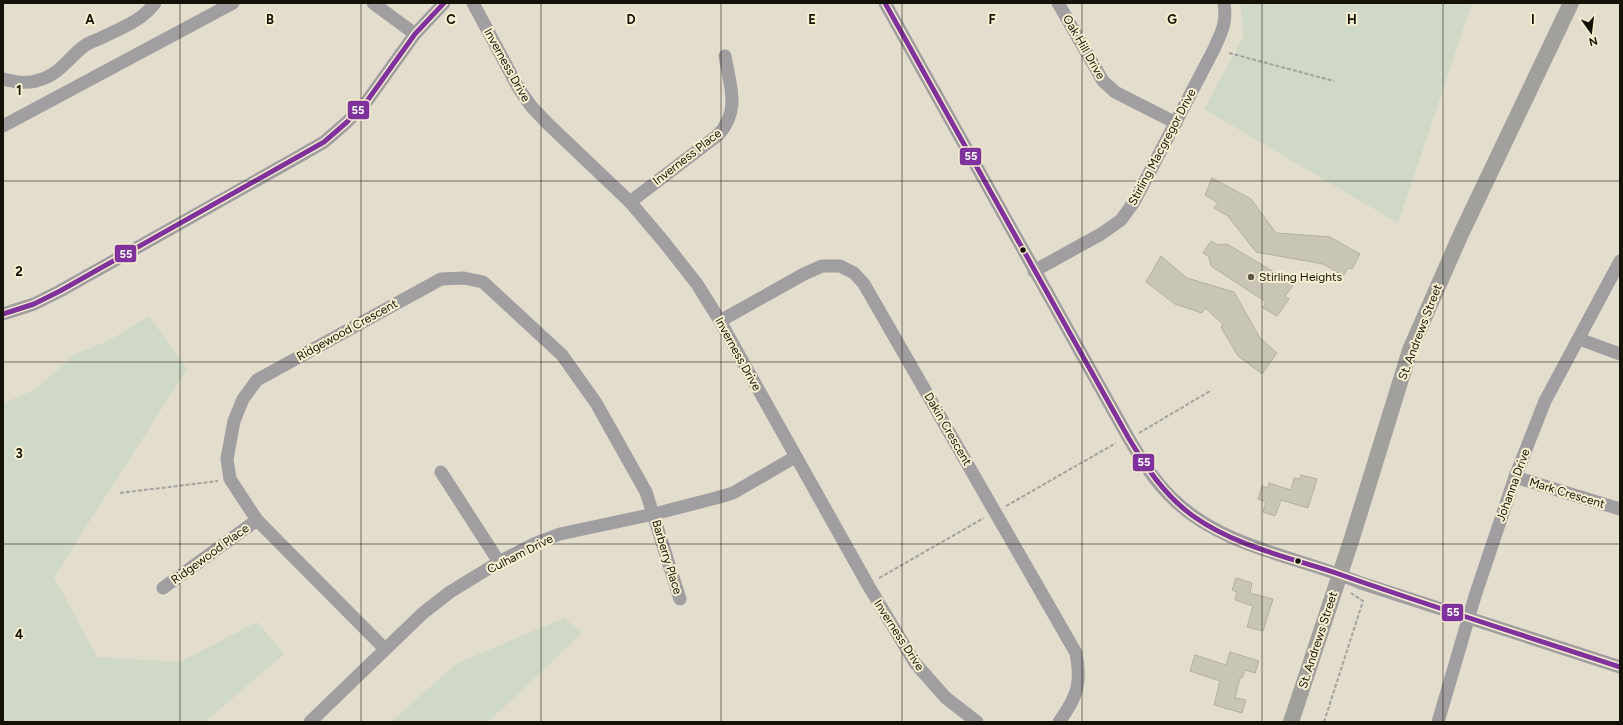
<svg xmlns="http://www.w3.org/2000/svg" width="1623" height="725" font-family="Figtree,sans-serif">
<rect width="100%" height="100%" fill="#e2ddcc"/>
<g fill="#d0d9c7">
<path d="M1240,3H1472L1398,223L1204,109L1244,36Z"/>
<path d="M149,316L187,369L54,577L97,657L180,662L257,622L284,654L205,722H3V404L37,388L75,354L110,340Z"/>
<path d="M564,618L582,633L488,722H391L456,664Z"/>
</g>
<g fill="#c9c5b6" stroke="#b3b0a3">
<path d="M1212,178L1251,199L1276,233L1330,237L1360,254L1352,269L1348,268L1343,276L1323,264L1256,252L1228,216L1214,208L1218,203L1205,195Z"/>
<path d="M1211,241L1218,245L1227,244L1294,284L1285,296L1289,299L1277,316L1263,308L1266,302L1211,266L1209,257L1203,253Z"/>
<path d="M1161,256L1187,278L1234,292L1260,338L1277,353L1262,374L1238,356L1221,327L1223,324L1205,308L1202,313L1175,304L1146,282Z"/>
<path d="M1301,475L1317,479L1308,508L1281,500L1275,516L1263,512L1266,502L1258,499L1262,486L1268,488L1269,483L1291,490L1294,478L1300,479Z"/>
<path d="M1236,578L1252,583L1250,593L1273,599L1263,631L1247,627L1253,606L1235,600L1237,592L1232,590Z"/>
<path d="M1230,652L1259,661L1255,673L1245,670L1242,678H1240L1235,698L1246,700L1242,713L1214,705L1220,681L1190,671L1195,655L1226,665Z"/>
</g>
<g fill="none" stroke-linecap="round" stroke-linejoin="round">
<g stroke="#a3a29f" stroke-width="2" stroke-dasharray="4 2" stroke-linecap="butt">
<path d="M1229,53L1334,81"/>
<path d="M1139,433L1210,391"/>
<path d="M120,493L218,481"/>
<path d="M1006,506L1116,443"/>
<path d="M879,578L984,518"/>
<path d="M1324,722L1363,601L1351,593"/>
</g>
<g stroke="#a09ea0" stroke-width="13">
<path d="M373,3L415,34"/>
<path d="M473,3L519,89L531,106L547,123L630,202L664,242L697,284L720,321L868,585L915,663L946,698L977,722"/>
<path d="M885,3L1128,437C1141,459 1154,481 1173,499C1223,548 1298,556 1361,583L1620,667"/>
<path d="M1058,3L1103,81L1115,92L1176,123"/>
<path d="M3,79C14,82 25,84 36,81C60,75 66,60 83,47C87,43 94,41 99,39C119,29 142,21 155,3"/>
<path d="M3,126L233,3"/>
<path d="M630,202L718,135C741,110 730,87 725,56"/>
<path d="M1034,271L1101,234L1121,220L1134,202L1214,49C1222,31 1227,23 1224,3"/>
<path d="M3,314L34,304L60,291L298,157L324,142L347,122L367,101L415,34L444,3"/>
<path d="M720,321L804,274L822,266H840L854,273L864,284L1076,653C1082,684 1077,697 1059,722"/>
<path d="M1579,339L1620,354"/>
<path d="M441,472L499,562"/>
<path d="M1515,477L1620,509"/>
<path d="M163,588L257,520"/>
<path d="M385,649L257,520L230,479L227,459L234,421L243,399L257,380L441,279L464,278L483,282L562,355L596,403L646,492L680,599"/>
<path d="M310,722L423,613L450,592L499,562L536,543L560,534L654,514L716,498L733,493L795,457"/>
<path d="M1438,722L1475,596L1515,477L1545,401L1620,261"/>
</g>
<path stroke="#a2a09d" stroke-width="16" d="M1291,722L1352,538L1410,350L1461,234L1571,3"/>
<g stroke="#f7efd0" stroke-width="8">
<g id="bus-1">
<path d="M885,3L1128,437C1146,467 1164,495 1193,516C1235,546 1288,557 1336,573C1430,606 1525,636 1620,667"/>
<path d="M3,314L34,304L60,291L324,142L347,122L367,101L415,34L444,3"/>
</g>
</g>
<use href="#bus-1" stroke="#7f329c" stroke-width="5"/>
</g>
<path fill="none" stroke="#141106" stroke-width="1" stroke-opacity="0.55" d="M180,3V722M361,3V722M541,3V722M721,3V722M902,3V722M1082,3V722M1262,3V722M1443,3V722M3,181H1620M3,362H1620M3,544H1620"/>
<g fill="#141106" stroke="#f7efd0" stroke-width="1.5">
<circle cx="1023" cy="250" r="3.5"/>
<circle cx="1298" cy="561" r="3.5"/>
</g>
<circle fill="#5c584b" stroke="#f7efd0" stroke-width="1.5" cx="1251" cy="277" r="4"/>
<g text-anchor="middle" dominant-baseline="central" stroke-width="4" stroke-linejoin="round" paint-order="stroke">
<g font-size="12" fill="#141106" stroke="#f7efd0">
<text transform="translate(1084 47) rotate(60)">Oak Hill Drive</text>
<text transform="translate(507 65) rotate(61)">Inverness Drive</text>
<text transform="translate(1162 147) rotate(-62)">Stirling Macgregor Drive</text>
<text transform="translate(687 157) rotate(-38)">Inverness Place</text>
<text transform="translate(347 330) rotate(-29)">Ridgewood Crescent</text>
<text transform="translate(1420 332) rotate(-69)">St. Andrews Street</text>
<text transform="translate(738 354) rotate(61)">Inverness Drive</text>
<text transform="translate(948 429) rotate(60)">Dakin Crescent</text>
<text transform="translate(1513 485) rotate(-70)">Johanna Drive</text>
<text transform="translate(1567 493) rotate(17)">Mark Crescent</text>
<text transform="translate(210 554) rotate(-36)">Ridgewood Place</text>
<text transform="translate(520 554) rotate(-27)">Culham Drive</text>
<text transform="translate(667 557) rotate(73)">Barberry Place</text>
<text transform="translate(899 635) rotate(57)">Inverness Drive</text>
<text transform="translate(1318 640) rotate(-72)">St. Andrews Street</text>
</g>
<g font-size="12" fill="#141106" stroke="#f7efd0" text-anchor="start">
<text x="1259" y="277">Stirling Heights</text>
</g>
</g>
<g font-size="13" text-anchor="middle" font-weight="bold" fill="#141106" stroke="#f7efd0" stroke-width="4" stroke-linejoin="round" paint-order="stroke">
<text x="90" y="24">A</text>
<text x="270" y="24">B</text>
<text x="451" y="24">C</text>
<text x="631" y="24">D</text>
<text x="812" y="24">E</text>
<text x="992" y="24">F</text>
<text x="1172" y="24">G</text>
<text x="1352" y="24">H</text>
<text x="1533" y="24">I</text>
<text x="19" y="95">1</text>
<text x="19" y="276">2</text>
<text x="19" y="458">3</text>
<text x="19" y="639">4</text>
</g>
<g stroke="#f7efd0" stroke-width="1.5">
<rect x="347" y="100" width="23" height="20" rx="4" fill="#7f329c"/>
<rect x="959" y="147" width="23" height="19" rx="4" fill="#7f329c"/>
<rect x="114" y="244" width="23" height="19" rx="4" fill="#7f329c"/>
<rect x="1132" y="453" width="23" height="19" rx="4" fill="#7f329c"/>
<rect x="1441" y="603" width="23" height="19" rx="4" fill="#7f329c"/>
</g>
<g font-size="11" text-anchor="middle" font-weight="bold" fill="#fff">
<text x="358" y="114">55</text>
<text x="971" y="160">55</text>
<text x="126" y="258">55</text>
<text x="1144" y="466">55</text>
<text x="1453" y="616">55</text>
</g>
<rect width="1623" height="725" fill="none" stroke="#141106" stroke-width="8"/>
<g transform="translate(1591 32) rotate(166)" stroke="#f7efd0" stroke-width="3" paint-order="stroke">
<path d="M0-3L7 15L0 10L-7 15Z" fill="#141106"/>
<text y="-6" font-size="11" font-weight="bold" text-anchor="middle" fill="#141106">N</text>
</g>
</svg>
